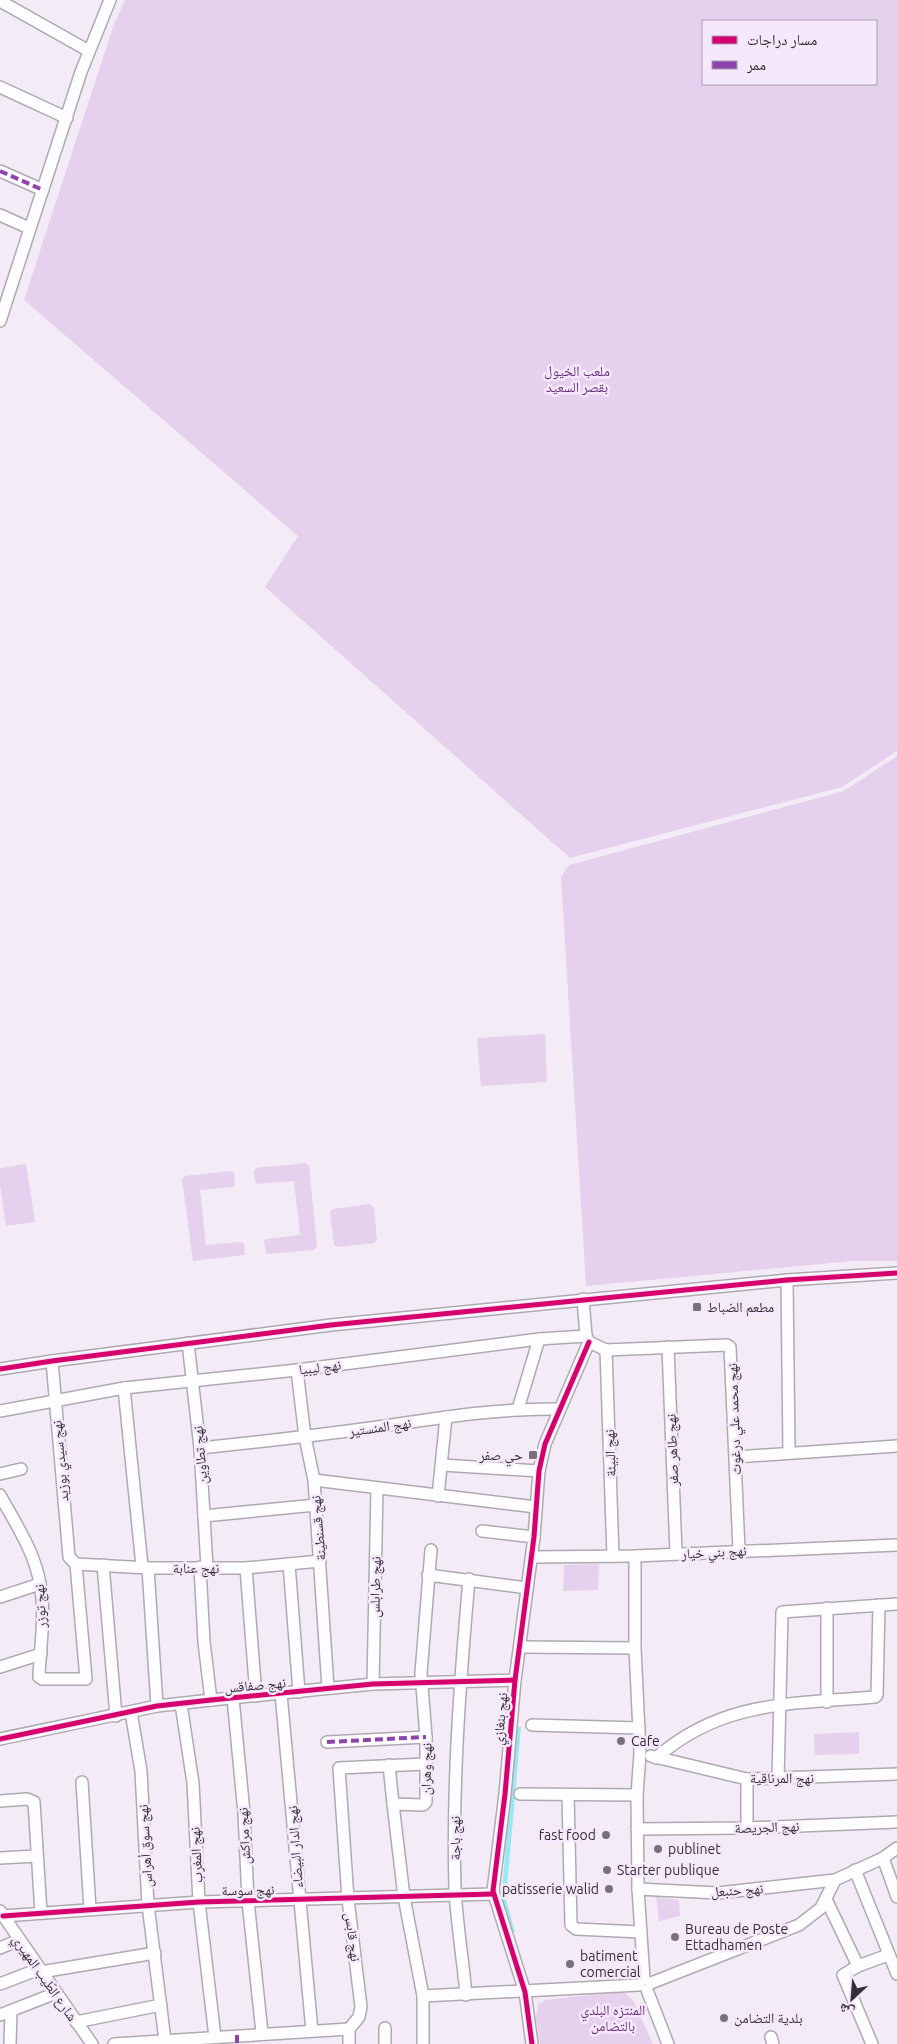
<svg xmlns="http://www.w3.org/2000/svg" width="897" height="2044" font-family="Ubuntu,'Noto Naskh Arabic',sans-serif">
<rect width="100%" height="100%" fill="#f3ecf6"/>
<g fill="#e5d0ed" fill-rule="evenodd">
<path d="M125,0H897V751L842,787L570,858L265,587L298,536L24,300L113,27ZM703,21H876V84H703Z"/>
<path d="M897,756V1261H853L586,1286L561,877L569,865L844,791Z"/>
<path d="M545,1034L547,1082L481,1086L477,1038Z"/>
<path d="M306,1163L309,1166L317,1247L313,1250L269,1254L266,1253L264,1241L266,1239L300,1235L294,1181L258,1184L255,1182L254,1171L256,1168Z"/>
<path d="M26,1164L35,1222L6,1226L0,1186V1168Z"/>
<path d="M231,1171L234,1173L235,1185L233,1187L200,1190L206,1245L240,1242L244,1244L245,1255L193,1261L182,1179L185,1176Z"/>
<path d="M370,1204L374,1208L377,1240L374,1243L338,1247L334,1245L330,1211L333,1209Z"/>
<path d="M599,1564L598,1590L563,1591L564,1565Z"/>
<path d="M859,1732V1754L815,1755L814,1734Z"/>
<path d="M656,1897L679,1900L680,1916L659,1921Z"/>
<path d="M623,1991L634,2002L653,2044H540L536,2017L538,2004L546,2000Z"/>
</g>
<path fill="#99e8f2" d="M516,1726L521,1727L506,1900L515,1932L509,1933L501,1902Z"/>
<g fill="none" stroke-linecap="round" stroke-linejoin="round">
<g stroke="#afa9b1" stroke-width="14">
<g id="minor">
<path d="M0,1L89,51"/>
<path d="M0,87L67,118"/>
<path d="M0,171L43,190"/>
<path d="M0,215L29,228"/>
<path d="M0,321L81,72L110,0"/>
<path d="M787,1280L789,1453"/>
<path d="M583,1299L586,1336L589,1342L606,1350L727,1345L730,1347L739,1550"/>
<path d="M188,1343L200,1448L207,1567"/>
<path d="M668,1347L676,1553"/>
<path d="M606,1350L613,1556"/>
<path d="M52,1361L69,1557L76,1564L148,1568H246L320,1561"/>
<path d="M0,1369L52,1361L331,1325L787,1280L897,1273"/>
<path d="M297,1370L305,1437L314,1480L328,1688"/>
<path d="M124,1388L142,1566"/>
<path d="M518,1409L539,1339"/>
<path d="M0,1411L124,1388L297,1370L539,1339L586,1336"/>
<path d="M200,1448C259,1442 319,1435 378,1427C439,1418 499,1408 560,1409"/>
<path d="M736,1457L897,1446"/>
<path d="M442,1465L539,1471"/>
<path d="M0,1474L21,1469"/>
<path d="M314,1480L536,1507"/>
<path d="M0,1495C15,1523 35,1552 40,1584C46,1615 40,1646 39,1677L42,1679H86L76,1564"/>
<path d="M438,1496L446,1417"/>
<path d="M204,1516L316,1505"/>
<path d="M482,1531L534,1537"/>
<path d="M635,1556V1648L640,1753L637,1795L638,1889L644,1979"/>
<path d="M532,1557L635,1556L897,1545"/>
<path d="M289,1564L299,1692"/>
<path d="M103,1565L116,1716"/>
<path d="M200,1567L204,1642L211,1700"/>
<path d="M148,1568L157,1706"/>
<path d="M246,1568L256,1696"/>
<path d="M428,1575L527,1588"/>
<path d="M0,1597L40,1584"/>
<path d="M521,1647L635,1648"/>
<path d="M0,1667L41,1654"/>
<path d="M373,1684L377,1489"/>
<path d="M281,1694L312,2031"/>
<path d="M233,1698L244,1813L248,1901L262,2033"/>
<path d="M827,1702V1608"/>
<path d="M181,1704L193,1783L199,1902L215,2037"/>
<path d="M131,1712L141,1771L148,1905L165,2040"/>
<path d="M532,1725L639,1728"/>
<path d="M0,1739L157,1706L211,1700L373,1684L515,1680"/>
<path d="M327,1742L426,1737"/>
<path d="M651,1756L747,1779L897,1774"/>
<path d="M656,1758C722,1700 793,1704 875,1697L877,1695L879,1605"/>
<path d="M389,1765L393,1804"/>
<path d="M778,1780L782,1612L897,1604"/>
<path d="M82,1782L90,1909"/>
<path d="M520,1794L637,1795"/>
<path d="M568,1795L571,1925L576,1929L640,1932"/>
<path d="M0,1801L27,1799L34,1802L41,1913"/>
<path d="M747,1828V1779"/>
<path d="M637,1829L747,1828L897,1822"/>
<path d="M0,1858L36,1856"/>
<path d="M883,1858L897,1897"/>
<path d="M855,1870L897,1974"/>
<path d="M638,1889L718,1893L835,1880"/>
<path d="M826,1899L858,1966"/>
<path d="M0,1911L92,2044"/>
<path d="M3,1916L199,1902L493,1894"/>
<path d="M0,1948L19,1940"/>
<path d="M41,1972L155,1953"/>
<path d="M651,1983L799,1925L821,1908L835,1880L883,1858L897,1848"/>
<path d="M0,1984L39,1969"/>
<path d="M647,1990L668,2044"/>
<path d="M466,1995C463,1960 457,1925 455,1890C452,1786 460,1682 469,1579"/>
<path d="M423,1996L639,1985"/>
<path d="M0,2015L56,1993"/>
<path d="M76,2022L161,2005"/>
<path d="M771,2037L773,2044"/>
<path d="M10,2044L11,2011"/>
<path d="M114,2044L349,2029"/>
<path d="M349,2044V2029L359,2017L361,2007L348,1899L339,1768L425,1764"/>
<path d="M385,2044V2028"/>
<path d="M423,2044V1996L404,1897L393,1804L423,1805L426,1802V1737L421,1673L431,1550"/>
<path d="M532,2044L525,1992L493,1891L505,1794L515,1680L534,1537L539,1471L545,1444L589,1342"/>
<path d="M872,2044L843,1975L858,1966L888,1955"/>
</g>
</g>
<use href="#minor" stroke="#fdfcfe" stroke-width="11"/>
<g stroke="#8e44ad" stroke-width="4" stroke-dasharray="8 4" stroke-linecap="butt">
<path d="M0,171L43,190"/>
<path d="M327,1742L426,1737"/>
<path d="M237,2035V2044"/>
</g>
<g stroke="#f5e8fa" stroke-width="8">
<g id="cycleway">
<path d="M0,1369L52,1361L331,1325L787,1280L897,1273"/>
<path d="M0,1739L157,1706L211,1700L373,1684L515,1680"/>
<path d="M3,1916L199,1902L493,1894"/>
<path d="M532,2044L525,1992L493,1891L505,1794L515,1680L534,1537L539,1471L545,1444L589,1342"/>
</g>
</g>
<use href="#cycleway" stroke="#d6006c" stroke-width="5"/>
</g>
<g fill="#777179" stroke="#f5e8fa" stroke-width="2">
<rect x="692" y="1302" width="10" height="10" rx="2.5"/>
<rect x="528" y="1450" width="10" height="10" rx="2.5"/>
<circle cx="621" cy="1741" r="5"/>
<circle cx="606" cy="1835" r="5"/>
<circle cx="658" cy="1849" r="5"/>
<circle cx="607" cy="1870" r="5"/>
<circle cx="609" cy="1889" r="5"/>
<circle cx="675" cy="1937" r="5"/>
<circle cx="570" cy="1964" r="5"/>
<circle cx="724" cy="2018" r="5"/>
</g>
<g text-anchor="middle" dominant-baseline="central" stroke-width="5" stroke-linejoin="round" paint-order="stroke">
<g font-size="14" fill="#662c7a" stroke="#f5e8fa">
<text x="577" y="371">ملعب الخيول<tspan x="577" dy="16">بقصر السعيد</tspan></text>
<text x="613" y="2010">المنتزه البلدي<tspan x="613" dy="16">بالتضامن</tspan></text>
</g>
<g font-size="14" fill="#342f36" stroke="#f5e8fa" text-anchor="start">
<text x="707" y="1307">مطعم الضباط</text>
<text x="523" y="1455" text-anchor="end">حي صفر</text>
<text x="631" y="1741">Cafe</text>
<text x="596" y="1835" text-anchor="end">fast food</text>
<text x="668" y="1849">publinet</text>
<text x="617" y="1870">Starter publique</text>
<text x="599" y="1889" text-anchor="end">patisserie walid</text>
<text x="685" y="1929">Bureau de Poste<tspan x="685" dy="16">Ettadhamen</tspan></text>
<text x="580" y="1956">batiment<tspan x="580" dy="16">comercial</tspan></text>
<text x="734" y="2018">بلدية التضامن</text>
</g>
<g font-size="14" fill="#342f36" stroke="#f5e8fa">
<text transform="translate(320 1367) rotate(-7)">نهج ليبيا</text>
<text transform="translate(734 1419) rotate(-92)">نهج محمد علي درغوث</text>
<text transform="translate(380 1427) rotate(-8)">نهج المنستير</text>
<text transform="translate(672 1450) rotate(-92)">نهج طاهر صفر</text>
<text transform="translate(610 1453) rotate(-92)">نهج البيئة</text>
<text transform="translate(200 1455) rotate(-95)">نهج تطاوين</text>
<text transform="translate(60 1461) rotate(-95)">نهج سيدي بوزيد</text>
<text transform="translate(318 1528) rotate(-95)">نهج قسنطينة</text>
<text transform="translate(714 1552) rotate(-3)">نهج بني خيار</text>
<text x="196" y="1568">نهج عنابة</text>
<text transform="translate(375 1587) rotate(-89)">نهج طرابلس</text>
<text transform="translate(40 1606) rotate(-93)">نهج توزر</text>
<text transform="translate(255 1685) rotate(-5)">نهج صفاقس</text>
<text transform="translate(500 1719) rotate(-85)">نهج بنغازي</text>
<text transform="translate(426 1769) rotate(-89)">نهج وهران</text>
<text x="782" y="1778">نهج المرناقية</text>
<text transform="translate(767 1827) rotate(-2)">نهج الجريصة</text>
<text transform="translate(244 1836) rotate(-93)">نهج مراكش</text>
<text transform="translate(455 1838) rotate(-90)">نهج باجة</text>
<text transform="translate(145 1846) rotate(-93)">نهج سوق أهراس</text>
<text transform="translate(295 1847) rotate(-94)">نهج الدار البيضاء</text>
<text transform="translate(196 1855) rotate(-93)">نهج المغرب</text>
<text transform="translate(248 1890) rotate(-1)">نهج سوسة</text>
<text transform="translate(737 1890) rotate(-4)">نهج حنبعل</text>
<text transform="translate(353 1937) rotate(83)">نهج قابس</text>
<text transform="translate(45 1978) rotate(55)">شارع الطّيب المهيري</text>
</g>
</g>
<rect x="702" y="20" width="175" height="65" fill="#f5e8fa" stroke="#a89eac"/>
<rect x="712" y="36" width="25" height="8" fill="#d6006c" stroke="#a89eac"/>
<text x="747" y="45" font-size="15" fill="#342f36">مسار دراجات</text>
<rect x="712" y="61" width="25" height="8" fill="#8e44ad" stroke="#a89eac"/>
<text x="747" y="70" font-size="15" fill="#342f36">ممر</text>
<g transform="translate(852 1999) rotate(206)" stroke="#f5e8fa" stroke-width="4" paint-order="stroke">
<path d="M0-4L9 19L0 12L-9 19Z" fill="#342f36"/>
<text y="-8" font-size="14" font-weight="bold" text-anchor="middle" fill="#342f36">ش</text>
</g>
</svg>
